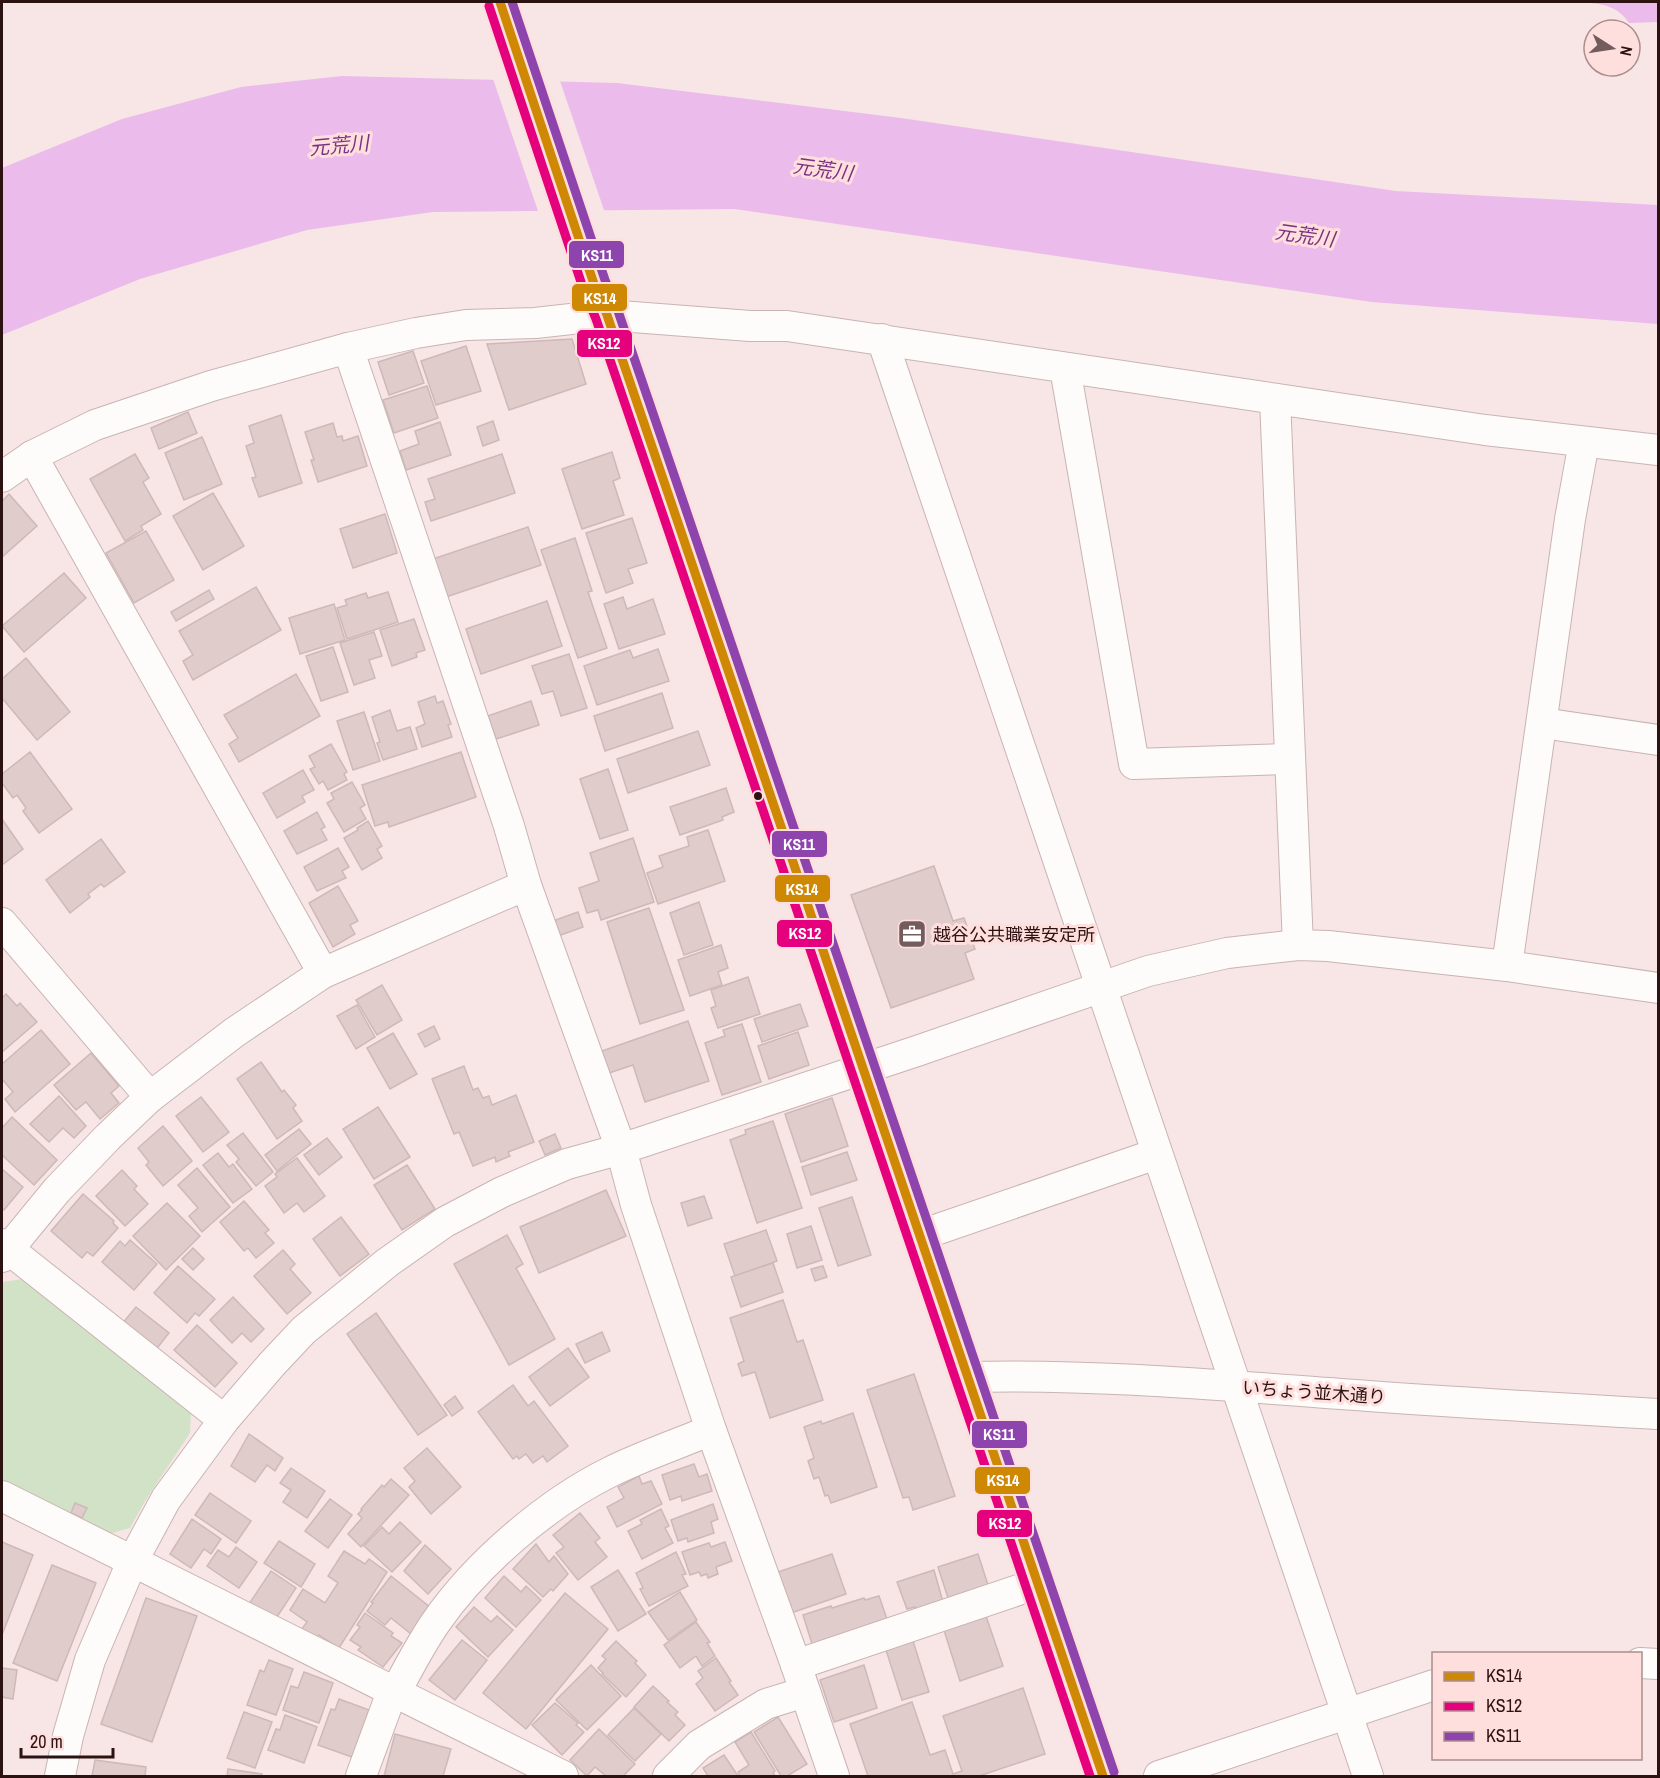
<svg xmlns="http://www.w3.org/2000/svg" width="1660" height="1778" font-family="'Archivo Narrow','Noto Sans JP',sans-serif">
<rect width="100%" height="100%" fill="#f7e6e5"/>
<path fill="#d1e2c7" d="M23,1279L191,1411L190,1433L145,1501L130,1528L109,1534L2,1480V1282Z"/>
<g fill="#ebbbeb">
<path d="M1582,2H1658V22L1629,23C1617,5 1602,4 1582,2Z"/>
<path d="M342,76L617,83L901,118L1396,191L1658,205V324L1372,302L734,209L433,212L307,230L140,279L2,335V168L122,119L241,87Z"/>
</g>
<path fill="#f7e6e5" d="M492,76L559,78L605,213L539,214Z"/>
<g fill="#e0cccb" stroke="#ceb9b8" stroke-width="1.5">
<path d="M572,339L586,384L509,410L487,344Z"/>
<path d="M466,346L481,391L436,405L421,361Z"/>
<path d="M413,351L424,383L389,395L378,362Z"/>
<path d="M427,386L438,418L394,433L383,400Z"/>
<path d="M188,412L197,433L159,449L151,428Z"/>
<path d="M281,415L302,483L259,497L252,478L256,477L246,446L254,443L249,426Z"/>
<path d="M493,421L499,440L483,446L477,427Z"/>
<path d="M440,422L451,455L406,470L400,451L419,444L415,431Z"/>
<path d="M333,423L337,437L342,436L343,441L358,436L367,466L318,482L311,460H314L305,432Z"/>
<path d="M202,437L222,484L184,500L165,453Z"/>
<path d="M612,452L620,478L613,481L624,515L582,529L562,469Z"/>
<path d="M135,454L149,478L143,482L161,514L141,526L143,530L125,541L90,479Z"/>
<path d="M502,454L515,493L431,521L425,502L435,499L428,479Z"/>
<path d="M213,493L244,546L203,570L173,516Z"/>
<path d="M9,494L37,526L2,557V501Z"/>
<path d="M385,514L397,553L353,568L340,529Z"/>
<path d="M632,518L647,563L628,569L633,583L606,593L586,533Z"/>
<path d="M528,527L541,565L443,598L430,560Z"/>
<path d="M146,531L174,580L134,603L106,553Z"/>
<path d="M575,538L592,591L588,592L607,648L578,658L541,550Z"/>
<path d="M64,573L86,598L24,652L2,626Z"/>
<path d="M256,587L281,630L193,680L183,661L193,655L179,631Z"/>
<path d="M209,590L214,599L176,621L171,612Z"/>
<path d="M388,592L398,622L347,639L337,608L347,605L345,600L366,593L368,598Z"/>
<path d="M623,597L627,609L653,599L665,634L619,649L604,604Z"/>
<path d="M547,601L562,646L481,674L466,629Z"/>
<path d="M334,604L345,640L300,654L289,618Z"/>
<path d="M414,619L425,650L416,653L417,657L392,666L380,630Z"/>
<path d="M374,632L382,656L369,660L375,678L354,685L340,643Z"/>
<path d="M333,647L348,692L321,701L306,656Z"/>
<path d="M658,649L669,681L597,705L584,666L630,650L633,658Z"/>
<path d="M569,654L587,708L561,716L553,691L542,694L532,666Z"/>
<path d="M26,658L70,712L37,740L2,698V679Z"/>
<path d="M296,674L320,716L239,762L229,744L238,738L224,715Z"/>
<path d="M662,693L673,728L605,751L594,716Z"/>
<path d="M435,696L437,703L443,701L451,724L448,725L452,737L422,747L416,728L425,724L418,702Z"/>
<path d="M531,701L539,725L496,739L488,716Z"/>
<path d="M390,710L397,731L410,727L417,749L383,760L377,743L380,742L372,717Z"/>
<path d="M364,712L380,761L353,770L337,721Z"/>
<path d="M698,731L710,765L628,793L617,759Z"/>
<path d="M331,744L347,772L344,774L347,780L328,790L323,781L319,784L310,769L315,767L309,756Z"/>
<path d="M30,752L72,809L39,833L23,811L26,808L17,795L13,798L2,783V774Z"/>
<path d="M461,752L476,797L389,827L388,822L375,826L362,785Z"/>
<path d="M608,769L628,830L600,839L580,779Z"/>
<path d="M303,770L314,790L302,796L305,802L277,818L263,793Z"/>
<path d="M352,782L365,805L360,808L366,819L344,832L327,803L334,799L331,793Z"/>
<path d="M726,788L734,812L722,817L723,820L680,835L670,807Z"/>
<path d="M317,812L325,827L321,829L327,840L297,854L284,831Z"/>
<path d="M2,819L23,849L2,865Z"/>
<path d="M368,821L382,846L377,849L382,858L362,870L344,838L358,830L357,828Z"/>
<path d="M708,830L725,881L658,904L647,873L663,867L659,856L689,846L687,837Z"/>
<path d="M633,838L654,902L601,920L598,910L587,913L579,888L599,881L590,853Z"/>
<path d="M101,839L125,872L104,887L101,884L88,894L90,897L70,913L46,880Z"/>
<path d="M338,848L349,867L342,871L346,878L317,891L304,867Z"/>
<path d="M934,866L953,921L964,918L975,949L965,953L974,979L891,1008L851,895Z"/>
<path d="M338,886L358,921L350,925L355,934L333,947L309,903Z"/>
<path d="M699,902L713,945L684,955L670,913Z"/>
<path d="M649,908L684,1010L640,1024L607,922Z"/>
<path d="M578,912L583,927L558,936L553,921Z"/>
<path d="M721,945L728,968L718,972L722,985L690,996L678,960Z"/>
<path d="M748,977L760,1014L718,1028L711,1008L716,1006L711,990Z"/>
<path d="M382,985L402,1020L377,1035L356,1000Z"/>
<path d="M6,994L17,1006L20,1003L37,1022L2,1052V998Z"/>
<path d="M800,1004L808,1026L762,1042L754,1019Z"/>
<path d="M357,1005L375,1037L356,1049L337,1016Z"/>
<path d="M688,1021L709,1081L645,1102L633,1065L609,1073L602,1051Z"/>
<path d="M742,1024L761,1082L722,1095L705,1043L725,1036L723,1030Z"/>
<path d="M434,1026L440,1039L425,1047L418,1034Z"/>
<path d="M41,1030L70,1064L15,1112L5,1099L13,1092L2,1079V1064Z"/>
<path d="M798,1032L809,1065L769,1079L758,1046Z"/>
<path d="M393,1033L417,1074L390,1089L367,1048Z"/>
<path d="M91,1053L119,1086L111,1093L119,1103L100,1119L86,1102L76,1110L54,1085Z"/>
<path d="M261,1062L282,1092L284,1090L296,1105L293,1108L302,1121L277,1139L237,1079Z"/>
<path d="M464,1066L473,1090L478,1088L483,1098L489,1096L492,1105L516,1095L534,1142L508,1152L510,1156L496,1162L495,1157L473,1166L459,1132L454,1134L432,1079Z"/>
<path d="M59,1096L86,1126L74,1138L63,1128L49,1142L30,1124Z"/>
<path d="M201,1097L229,1132L203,1152L176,1116Z"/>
<path d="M832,1098L848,1146L801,1162L785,1114Z"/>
<path d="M378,1107L410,1157L374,1179L343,1129Z"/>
<path d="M12,1117L57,1160L34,1185L2,1155V1128Z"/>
<path d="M773,1121L802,1208L757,1223L730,1140L746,1134L745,1130Z"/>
<path d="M163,1126L192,1161L163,1186L146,1165L149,1162L138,1148Z"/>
<path d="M299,1129L311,1144L277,1171L265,1155Z"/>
<path d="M243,1133L273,1172L256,1186L236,1162L239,1159L227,1145Z"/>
<path d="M555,1134L561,1148L545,1155L539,1141Z"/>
<path d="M327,1138L342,1157L319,1175L304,1155Z"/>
<path d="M847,1152L857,1180L811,1195L802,1167Z"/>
<path d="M218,1153L229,1167L233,1164L252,1189L233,1203L203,1165Z"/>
<path d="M297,1158L325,1196L304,1212L297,1203L284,1213L265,1186L277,1177L275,1174Z"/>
<path d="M407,1165L435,1209L402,1230L374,1185Z"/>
<path d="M197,1168L230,1207L202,1232L189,1216L198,1208L178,1185Z"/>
<path d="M2,1169L23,1187L4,1210L2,1208Z"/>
<path d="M122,1170L137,1186L134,1189L148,1204L125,1226L96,1196Z"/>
<path d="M606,1190L626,1236L539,1273L520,1227Z"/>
<path d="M83,1194L114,1221L113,1223L118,1228L93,1256L87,1252L82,1258L51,1231Z"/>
<path d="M704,1196L712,1218L688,1226L681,1203Z"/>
<path d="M852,1197L871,1255L838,1266L819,1208Z"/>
<path d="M244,1201L269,1230L265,1233L274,1243L256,1258L248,1248L244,1251L220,1222Z"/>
<path d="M167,1203L200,1236L166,1270L133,1236Z"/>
<path d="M341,1217L369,1254L340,1276L313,1239Z"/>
<path d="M811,1226L822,1260L797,1268L787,1234Z"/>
<path d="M766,1230L777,1261L735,1276L724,1244Z"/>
<path d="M507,1235L523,1264L516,1268L555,1339L509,1365L454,1264Z"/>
<path d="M130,1240L157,1264L134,1290L102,1262L120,1241L125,1246Z"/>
<path d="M193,1248L204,1259L193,1270L182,1259Z"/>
<path d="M283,1250L295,1264L290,1269L311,1293L287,1314L254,1276Z"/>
<path d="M773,1263L783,1292L741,1307L731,1277Z"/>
<path d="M178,1266L215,1299L199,1316L195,1313L187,1323L154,1293Z"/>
<path d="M823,1266L827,1277L815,1281L811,1269Z"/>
<path d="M233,1297L264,1329L251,1342L242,1333L232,1343L210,1320Z"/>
<path d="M783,1300L797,1342L803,1340L823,1400L770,1418L755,1372L742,1376L738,1364L744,1361L730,1318Z"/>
<path d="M136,1307L169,1333L155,1351L122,1324Z"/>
<path d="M376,1313L447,1415L418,1435L347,1334Z"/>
<path d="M197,1325L237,1363L215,1387L174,1350Z"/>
<path d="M602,1332L610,1351L585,1363L576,1344Z"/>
<path d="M568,1348L589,1377L550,1406L529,1377Z"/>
<path d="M914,1374L955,1496L913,1510L909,1497L903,1498L867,1390Z"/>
<path d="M513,1385L528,1406L534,1401L568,1446L547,1462L543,1456L533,1463L526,1454L519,1459L517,1456L513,1459L478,1412Z"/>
<path d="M455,1396L463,1408L452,1416L444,1405Z"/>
<path d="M853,1413L877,1487L831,1503L828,1495L825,1496L819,1477L814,1479L808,1461L814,1458L804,1427L821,1421L822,1424Z"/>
<path d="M249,1434L283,1458L275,1471L267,1465L255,1482L231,1466Z"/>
<path d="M427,1448L461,1487L431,1514L409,1487L415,1481L404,1468Z"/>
<path d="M694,1464L699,1477L707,1474L712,1491L682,1501L681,1496L670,1500L662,1475Z"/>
<path d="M291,1468L325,1491L307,1518L283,1502L291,1490L280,1483Z"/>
<path d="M639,1476L642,1484L651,1481L662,1504L617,1527L607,1507L624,1498L618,1487Z"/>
<path d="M391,1479L409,1495L361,1547L348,1534L362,1518L358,1514L362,1510L361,1509L382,1485L384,1487Z"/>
<path d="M210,1493L251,1521L236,1543L195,1515Z"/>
<path d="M330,1499L352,1515L328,1548L305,1531Z"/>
<path d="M75,1503L87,1508L82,1518L71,1513Z"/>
<path d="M713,1504L718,1519L711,1522L714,1533L688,1542L687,1538L678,1541L671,1520Z"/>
<path d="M661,1509L669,1526L665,1528L673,1543L642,1559L628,1531L642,1524L640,1520Z"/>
<path d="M580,1513L600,1538L595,1542L607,1557L578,1580L556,1553L564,1547L553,1535Z"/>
<path d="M192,1519L221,1539L211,1554L204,1549L191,1568L170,1554Z"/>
<path d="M400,1522L421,1542L392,1572L364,1546L382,1527L389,1534Z"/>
<path d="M279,1541L315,1564L301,1587L264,1563Z"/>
<path d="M2,1542L33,1555L2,1635Z"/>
<path d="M725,1542L732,1561L716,1567L718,1574L708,1578L707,1574L701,1576L699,1572L690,1575L682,1552L709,1543L711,1547Z"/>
<path d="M536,1544L549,1562L554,1556L568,1574L553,1591L551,1589L543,1597L513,1569Z"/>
<path d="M425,1545L451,1569L428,1594L404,1571Z"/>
<path d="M236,1547L257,1562L239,1588L207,1566L218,1550L229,1557Z"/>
<path d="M344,1551L365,1564L369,1559L387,1572L339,1648L319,1635L316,1639L301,1630L307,1622L290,1610L303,1589L325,1603L338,1583L328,1576Z"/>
<path d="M676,1552L686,1574L682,1575L688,1586L649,1606L640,1589L643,1588L636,1573Z"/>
<path d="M832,1554L846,1594L791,1613L778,1572Z"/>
<path d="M978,1554L989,1588L949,1601L938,1567Z"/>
<path d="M52,1565L96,1583L57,1681L13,1663Z"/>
<path d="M618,1570L646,1614L618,1631L591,1587Z"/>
<path d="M934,1570L943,1602L916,1611L915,1607L907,1609L897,1582Z"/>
<path d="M271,1571L296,1588L275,1620L249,1604Z"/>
<path d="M391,1576L431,1608L411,1634L391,1618L385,1625L367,1611L373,1603L371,1602Z"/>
<path d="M504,1576L521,1592L526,1586L541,1600L516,1627L485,1598Z"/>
<path d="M680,1592L697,1620L668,1640L648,1612Z"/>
<path d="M565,1593L608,1629L526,1729L483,1693Z"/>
<path d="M879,1596L887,1619L813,1647L803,1615L831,1606L832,1608L864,1598L865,1600Z"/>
<path d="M146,1598L197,1616L152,1742L101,1724Z"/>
<path d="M474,1607L491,1622L497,1616L513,1630L488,1657L456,1627Z"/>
<path d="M365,1613L393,1633L391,1636L402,1643L383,1667L358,1650L361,1647L350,1640L360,1627L357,1625Z"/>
<path d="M985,1613L1003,1666L960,1681L943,1627Z"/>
<path d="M696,1622L710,1642L707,1643L715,1656L702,1666L696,1656L680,1668L664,1645Z"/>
<path d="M462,1640L487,1660L455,1700L429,1680Z"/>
<path d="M616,1641L637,1661L635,1663L646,1675L626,1697L602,1674L603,1673L598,1668L606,1659L602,1656Z"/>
<path d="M913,1641L929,1692L902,1700L886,1650Z"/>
<path d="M716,1658L731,1681L729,1682L738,1695L715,1711L696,1684L703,1678L698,1671Z"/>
<path d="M269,1660L293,1669L276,1715L247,1705L260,1670L264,1672Z"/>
<path d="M591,1665L621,1696L587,1730L556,1700Z"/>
<path d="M864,1665L877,1708L834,1722L820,1680Z"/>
<path d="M2,1668L17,1670L13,1699L2,1697Z"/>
<path d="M304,1672L333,1683L319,1723L283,1710L291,1686L298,1688Z"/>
<path d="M653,1686L669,1701L667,1702L678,1712L675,1715L685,1725L669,1741L634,1707Z"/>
<path d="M1023,1688L1045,1754L979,1776H868L850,1724L912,1702L930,1755L945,1750L953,1774L962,1771L943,1716Z"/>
<path d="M339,1699L369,1710L352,1757L318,1745L331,1709L335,1710Z"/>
<path d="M555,1703L578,1723L576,1725L584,1732L562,1755L532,1725Z"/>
<path d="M634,1708L661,1734L635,1761L608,1735Z"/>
<path d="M244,1712L272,1722L255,1768L227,1758Z"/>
<path d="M285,1715L317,1727L304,1763L268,1750L276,1729L280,1730Z"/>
<path d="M778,1717L807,1764L787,1776H781L754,1732Z"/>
<path d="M599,1729L635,1764L623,1776H606L595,1767L587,1776L570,1760Z"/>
<path d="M751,1732L775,1771L773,1773L775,1776H740L738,1772L749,1765L735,1742Z"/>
<path d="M395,1734L451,1749L443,1776H384Z"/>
<path d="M724,1755L738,1776H708L703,1768Z"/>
<path d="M95,1760L146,1767L145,1776H92Z"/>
<path d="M228,1769L262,1774V1776H227Z"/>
</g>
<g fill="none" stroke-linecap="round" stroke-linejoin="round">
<g stroke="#c9b4b2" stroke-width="32">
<g id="minor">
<path d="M500,2L594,284L607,315L674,511L1103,1776"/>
<path d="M882,339L1368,1776"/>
<path d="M348,348L509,826L526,885L621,1149L636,1205L711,1430L796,1665L834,1776"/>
<path d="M1065,368L1134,764L1289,759"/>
<path d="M1275,399L1298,945"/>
<path d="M32,456L323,973"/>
<path d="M2,477L32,456L95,425L211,386L348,348L416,333L466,325L535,323L607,315L750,326H787L1485,430L1658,450"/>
<path d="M1542,723L1658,740"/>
<path d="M2,923L150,1097"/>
<path d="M1507,966L1570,519L1584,442"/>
<path d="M921,1235L1156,1154"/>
<path d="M2,1244L224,1420"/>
<path d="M2,1257L57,1190L108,1137L150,1097L235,1032L323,973L526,885"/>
<path d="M969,1377C1093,1374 1218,1385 1341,1394C1447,1402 1553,1408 1658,1414"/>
<path d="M2,1496L563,1776"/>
<path d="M1640,1663L1658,1664"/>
<path d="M796,1665L1039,1583"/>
<path d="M395,1693C408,1669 420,1645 436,1622C476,1564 547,1503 610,1472C642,1456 678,1444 711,1430"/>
<path d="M60,1776L68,1736L90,1660L132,1562L166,1499L224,1420L272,1364L304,1330L388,1262L445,1222L502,1192L567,1164L621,1149L917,1051L1148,971L1227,953L1298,945L1328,946L1507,966L1658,988"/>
<path d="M361,1776L392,1692"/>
<path d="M668,1776L699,1745L766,1704L805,1692"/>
<path d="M1159,1776L1434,1685"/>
</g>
</g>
<use href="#minor" stroke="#fefbfb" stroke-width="30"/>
<g stroke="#ffdfdd" stroke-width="14">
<path id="bus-1" d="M500,2L594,284L607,315L674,511L1103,1776"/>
</g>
<g stroke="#ffdfdd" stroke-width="14">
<path id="bus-2" d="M489,6L583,288L596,319L663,515L1090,1776"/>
</g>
<g stroke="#ffdfdd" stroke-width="14">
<path id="bus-3" d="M512,2L605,280L618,311L685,507L1114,1772"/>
</g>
<use href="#bus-1" stroke="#cf8804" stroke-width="9"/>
<use href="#bus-2" stroke="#e5007d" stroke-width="9"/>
<use href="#bus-3" stroke="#8e44ad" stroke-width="9"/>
</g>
<defs>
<g id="office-square" transform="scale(1.5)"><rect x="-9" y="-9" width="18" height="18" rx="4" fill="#745c5c" stroke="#ffdfdd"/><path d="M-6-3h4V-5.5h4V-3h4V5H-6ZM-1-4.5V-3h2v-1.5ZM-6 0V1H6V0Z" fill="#fff"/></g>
</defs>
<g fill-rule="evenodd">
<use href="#office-square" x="912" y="934"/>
</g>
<circle fill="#2d1212" stroke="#ffdfdd" stroke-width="2" cx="758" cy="796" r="5"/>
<g text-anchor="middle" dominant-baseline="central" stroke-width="6" stroke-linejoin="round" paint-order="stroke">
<g font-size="18" fill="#2d1212" stroke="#ffdfdd" text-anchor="start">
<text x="933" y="934">越谷公共職業安定所</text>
</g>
<g font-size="18" fill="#2d1212" stroke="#ffdfdd">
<text transform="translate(1314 1392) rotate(4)">いちょう並木通り</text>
</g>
<g font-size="20" font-style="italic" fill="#7a3283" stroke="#ffdfdd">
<text transform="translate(339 145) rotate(-5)">元荒川</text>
<text transform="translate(823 169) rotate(8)">元荒川</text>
<text transform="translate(1305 235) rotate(8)">元荒川</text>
</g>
</g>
<g stroke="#ffdfdd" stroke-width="2">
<rect x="568" y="240" width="57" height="29" rx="6" fill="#8e44ad"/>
<rect x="571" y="283" width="57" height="29" rx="6" fill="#cf8804"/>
<rect x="576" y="329" width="57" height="29" rx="6" fill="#e5007d"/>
<rect x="771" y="830" width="57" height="28" rx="6" fill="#8e44ad"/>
<rect x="774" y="874" width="57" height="29" rx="6" fill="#cf8804"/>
<rect x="776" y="919" width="57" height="29" rx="6" fill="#e5007d"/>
<rect x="971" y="1420" width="57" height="29" rx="6" fill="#8e44ad"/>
<rect x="974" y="1466" width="57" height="29" rx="6" fill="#cf8804"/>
<rect x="976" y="1509" width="57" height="29" rx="6" fill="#e5007d"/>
</g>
<g font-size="16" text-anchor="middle" font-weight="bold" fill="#fff">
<text x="597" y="261">KS11</text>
<text x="600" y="304">KS14</text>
<text x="604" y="349">KS12</text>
<text x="799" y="850">KS11</text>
<text x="802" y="895">KS14</text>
<text x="805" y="939">KS12</text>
<text x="999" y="1440">KS11</text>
<text x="1003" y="1486">KS14</text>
<text x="1005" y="1529">KS12</text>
</g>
<rect width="1660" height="1778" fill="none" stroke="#2d1212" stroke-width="6"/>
<rect x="1432" y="1652" width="210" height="108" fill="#ffdfdd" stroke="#ab8d8c" stroke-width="1.5"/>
<rect x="1444" y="1672" width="30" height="9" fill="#cf8804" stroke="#ab8d8c" stroke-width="1.5"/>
<text x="1486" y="1682" font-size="18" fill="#2d1212">KS14</text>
<rect x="1444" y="1702" width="30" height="9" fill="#e5007d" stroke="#ab8d8c" stroke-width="1.5"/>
<text x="1486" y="1712" font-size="18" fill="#2d1212">KS12</text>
<rect x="1444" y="1732" width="30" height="9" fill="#8e44ad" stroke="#ab8d8c" stroke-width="1.5"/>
<text x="1486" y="1742" font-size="18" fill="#2d1212">KS11</text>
<g transform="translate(1612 48) rotate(102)"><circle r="28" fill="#ffdfdd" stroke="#ab8d8c" stroke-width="1.5"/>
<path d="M0-4.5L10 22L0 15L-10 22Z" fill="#745c5c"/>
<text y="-9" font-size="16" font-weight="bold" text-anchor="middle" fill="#2d1212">N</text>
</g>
<path d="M21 1748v9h92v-9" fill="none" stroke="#2d1212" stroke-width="3"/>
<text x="30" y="1748" font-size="18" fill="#2d1212" stroke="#ffdfdd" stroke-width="4.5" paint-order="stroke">20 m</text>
</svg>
